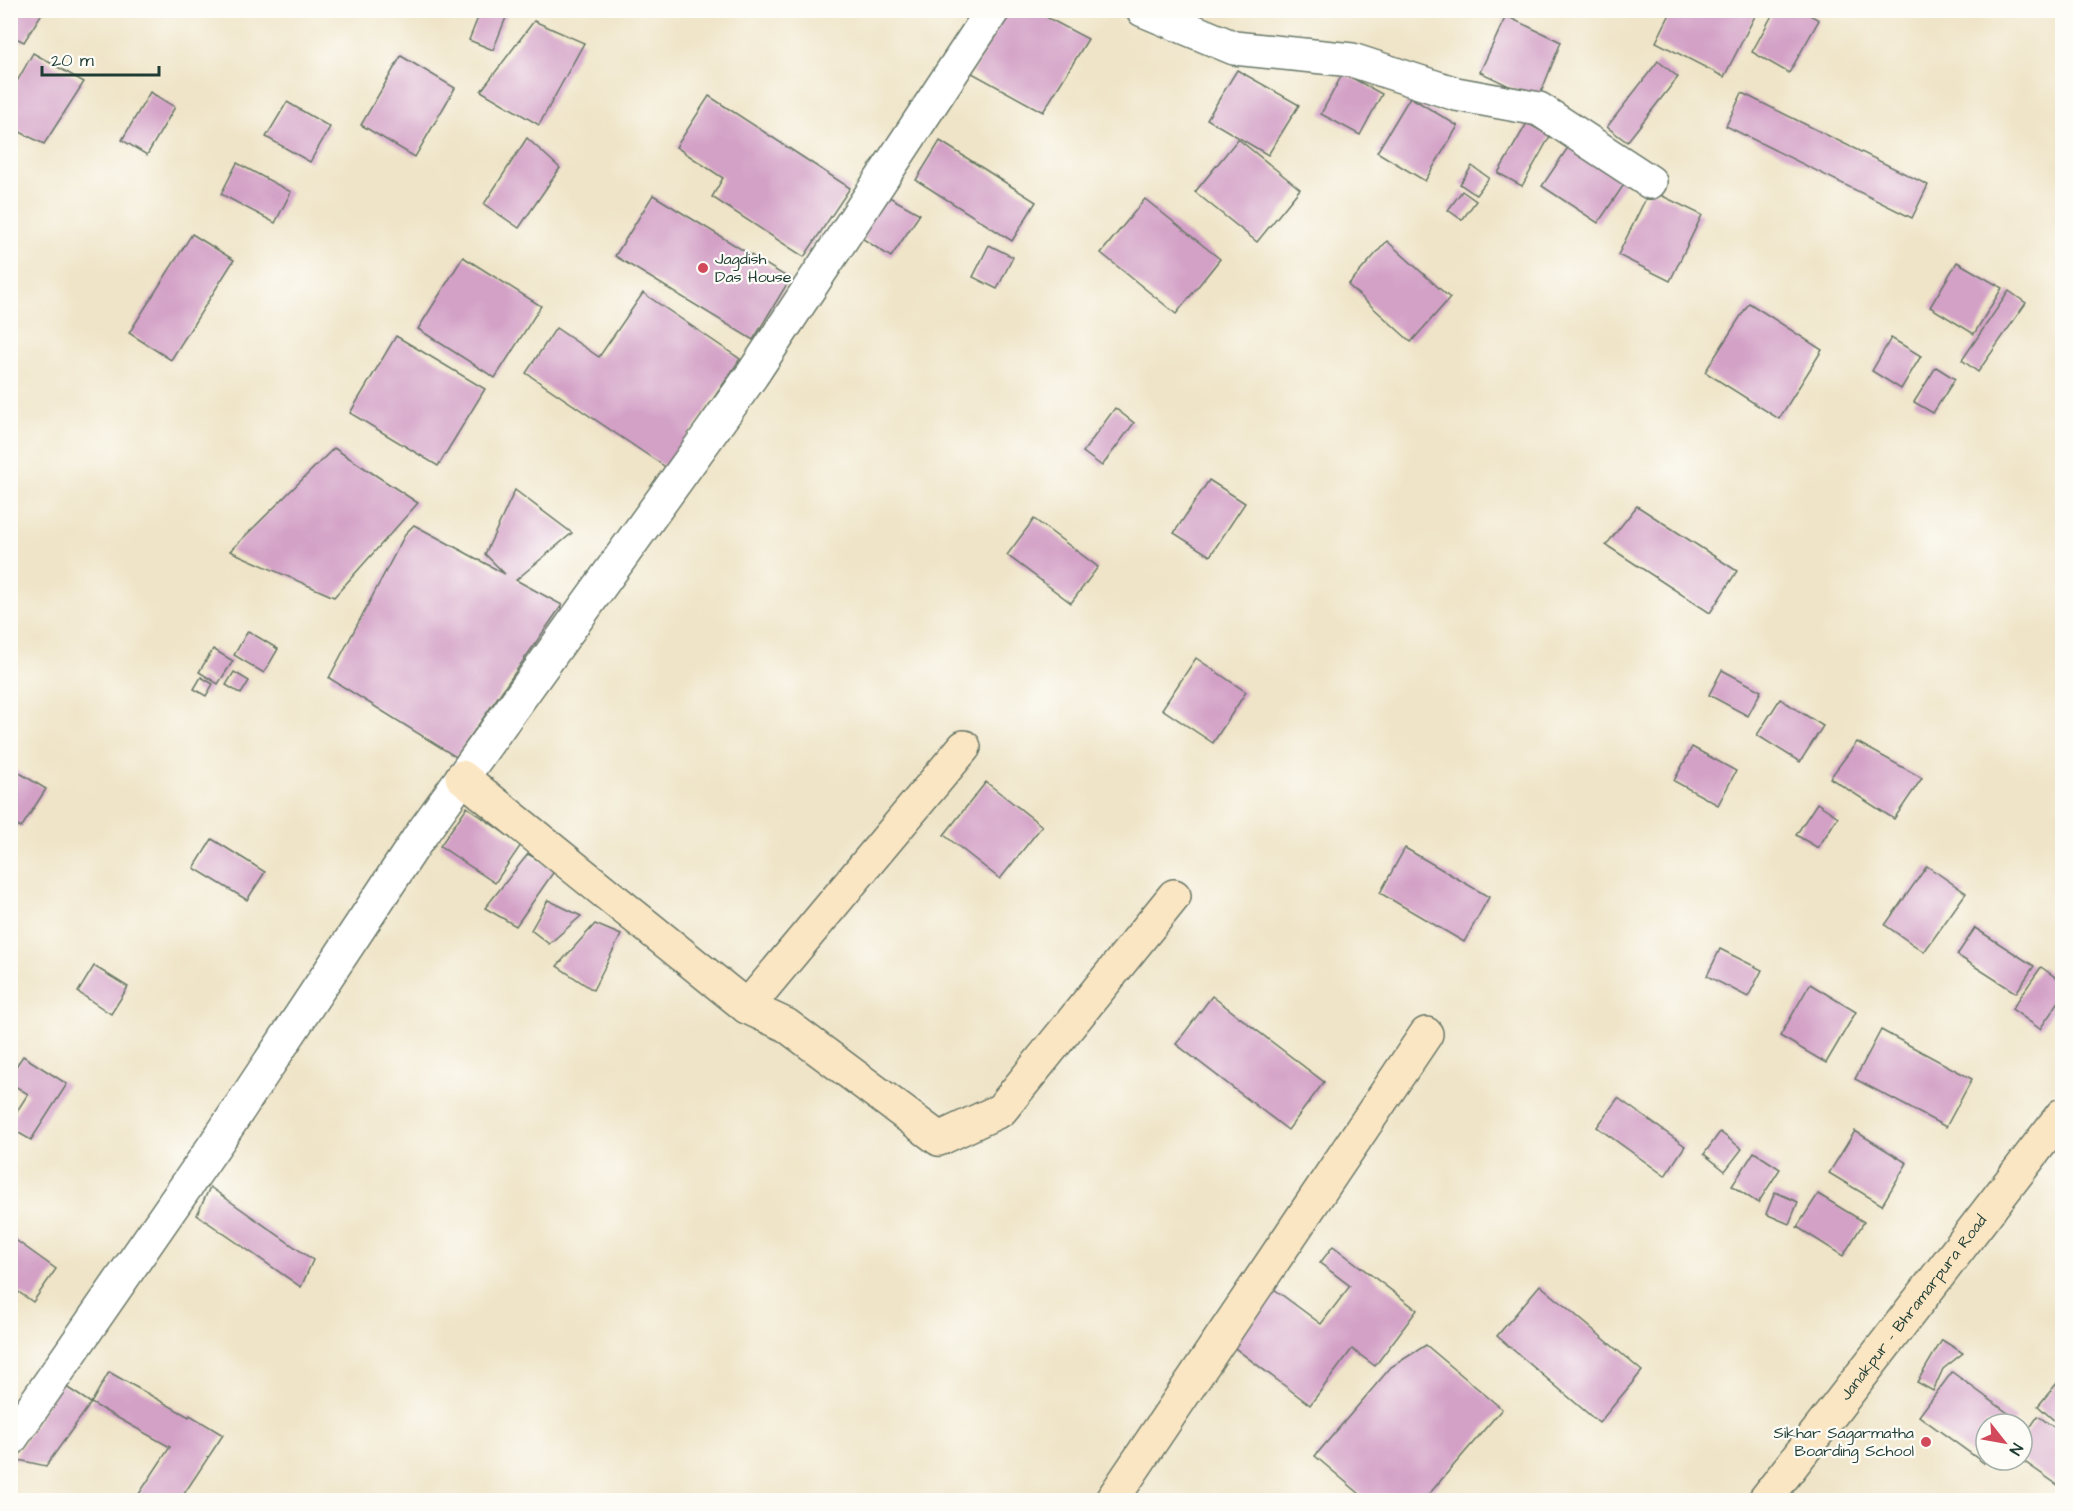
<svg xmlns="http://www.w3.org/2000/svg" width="2073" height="1511" font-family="'Architects Daughter',sans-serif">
<rect width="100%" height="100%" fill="#fdfcf7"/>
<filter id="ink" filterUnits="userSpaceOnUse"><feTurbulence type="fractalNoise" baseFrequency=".0167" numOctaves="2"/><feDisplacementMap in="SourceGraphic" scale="12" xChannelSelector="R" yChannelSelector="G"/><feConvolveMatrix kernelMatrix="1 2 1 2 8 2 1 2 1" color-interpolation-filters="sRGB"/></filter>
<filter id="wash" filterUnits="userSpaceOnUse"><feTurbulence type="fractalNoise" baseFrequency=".008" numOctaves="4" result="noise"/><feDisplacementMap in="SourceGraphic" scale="24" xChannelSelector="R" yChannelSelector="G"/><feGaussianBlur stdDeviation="1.35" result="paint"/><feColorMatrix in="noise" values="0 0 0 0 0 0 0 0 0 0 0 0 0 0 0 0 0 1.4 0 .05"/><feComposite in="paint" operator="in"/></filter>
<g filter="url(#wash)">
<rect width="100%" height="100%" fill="#efe4c7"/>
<g id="blocks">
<g fill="#d3a0c6">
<path d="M10,10H44L24,42L10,35Z"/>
<path d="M481,10H509L493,50L469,40Z"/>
<path d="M1007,10H1033L1088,39L1043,112L972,73Z"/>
<path d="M1672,10H1758L1724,77L1656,42Z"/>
<path d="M1775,10H1801L1819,20L1789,73L1752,52Z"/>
<path d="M1506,16L1561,42L1538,100L1480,72Z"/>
<path d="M534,21L584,43L539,125L481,91Z"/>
<path d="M33,53L84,82L44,144L10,127V94Z"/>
<path d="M401,56L455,88L415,157L361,125Z"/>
<path d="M1658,61L1678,77L1627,142L1607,127Z"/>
<path d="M1237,70L1299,105L1268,155L1207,119Z"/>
<path d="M1343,73L1382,94L1360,135L1321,114Z"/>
<path d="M150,92L175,107L147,155L122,140Z"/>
<path d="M1742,93L1928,185L1912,218L1726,126Z"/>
<path d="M709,96L850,188L804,257L712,197L723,178L676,147Z"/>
<path d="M1410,97L1458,126L1425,181L1377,152Z"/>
<path d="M287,102L330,127L310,162L266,137Z"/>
<path d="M1527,123L1550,136L1522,186L1498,173Z"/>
<path d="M527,138L560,168L519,228L484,204Z"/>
<path d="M1238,139L1300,189L1257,242L1195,192Z"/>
<path d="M940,141L1036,202L1012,241L916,180Z"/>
<path d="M1569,146L1625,183L1598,223L1542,186Z"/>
<path d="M237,163L291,192L275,223L221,194Z"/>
<path d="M1472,166L1489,178L1476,195L1460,184Z"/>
<path d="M1650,190L1702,215L1670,281L1618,255Z"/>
<path d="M1462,191L1476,201L1462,220L1448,210Z"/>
<path d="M882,193L920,214L891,257L860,237Z"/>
<path d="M653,195L790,279L753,340L615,256Z"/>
<path d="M1145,199L1220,259L1176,314L1101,253Z"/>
<path d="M192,234L234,260L171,360L129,333Z"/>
<path d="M1387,241L1450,298L1411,342L1348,285Z"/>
<path d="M989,245L1013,257L997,289L973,277Z"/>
<path d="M463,257L541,306L495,378L418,329Z"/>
<path d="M1957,262L2002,288L1974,334L1930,307Z"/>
<path d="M2009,291L2026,303L1978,372L1962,360Z"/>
<path d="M643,293L740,359L667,468L526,373L556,328L599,357Z"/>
<path d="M1749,303L1822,350L1779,419L1705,372Z"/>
<path d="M396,336L485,389L438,466L350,413Z"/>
<path d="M1891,338L1921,356L1901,389L1872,371Z"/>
<path d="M1936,367L1955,379L1933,413L1914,402Z"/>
<path d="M1115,408L1134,423L1102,466L1083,452Z"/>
<path d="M334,448L418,503L334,597L230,551Z"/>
<path d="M1209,480L1245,503L1210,556L1174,533Z"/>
<path d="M515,490L572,533L516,580L562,605L456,757L329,678L406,533L414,525L505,574L485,554Z"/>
<path d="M1637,506L1737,571L1710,613L1606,545Z"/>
<path d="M1034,519L1098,567L1071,603L1007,555Z"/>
<path d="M248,631L278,649L264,673L234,655Z"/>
<path d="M213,649L233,661L218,684L199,672Z"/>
<path d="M1196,658L1246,692L1213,743L1162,709Z"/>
<path d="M1722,670L1761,691L1748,716L1709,695Z"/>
<path d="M234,672L249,681L241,694L226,685Z"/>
<path d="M201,677L213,684L206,696L194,689Z"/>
<path d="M1780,699L1823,726L1800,762L1757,735Z"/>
<path d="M1857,742L1922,778L1894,819L1830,778Z"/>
<path d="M1692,747L1736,771L1718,805L1674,781Z"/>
<path d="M10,767L46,789L21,828L10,822Z"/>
<path d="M986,782L1042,826L1000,879L944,835Z"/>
<path d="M1817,803L1838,817L1818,848L1796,835Z"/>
<path d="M467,807L521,845L495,883L440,846Z"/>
<path d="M212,839L265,872L247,900L194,868Z"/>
<path d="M1405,848L1489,897L1464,942L1380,893Z"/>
<path d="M528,854L555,870L516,926L485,908Z"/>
<path d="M1927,866L1966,893L1924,952L1885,925Z"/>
<path d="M548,900L581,916L549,944L531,930Z"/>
<path d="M595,924L621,935L593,990L557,966Z"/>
<path d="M1975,928L2034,966L2016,993L1957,955Z"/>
<path d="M1720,949L1762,970L1748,997L1707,976Z"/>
<path d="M94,966L128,987L111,1014L78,992Z"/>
<path d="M2041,967L2062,982V997L2040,1029L2012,1009Z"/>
<path d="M1810,984L1856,1012L1826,1063L1780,1036Z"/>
<path d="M1212,996L1324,1082L1288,1130L1176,1044Z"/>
<path d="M1881,1030L1972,1079L1946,1127L1855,1079Z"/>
<path d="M23,1056L67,1084L31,1140L10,1128V1122L28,1094L10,1083V1075Z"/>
<path d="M1618,1098L1685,1146L1665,1176L1597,1127Z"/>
<path d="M1855,1131L1907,1163L1882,1205L1829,1173Z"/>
<path d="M1720,1132L1742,1149L1725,1171L1704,1154Z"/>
<path d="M1754,1152L1780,1169L1758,1203L1732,1186Z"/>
<path d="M210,1187L313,1260L301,1287L197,1215Z"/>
<path d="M1775,1192L1798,1202L1789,1224L1766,1214Z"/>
<path d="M1818,1194L1864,1222L1843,1256L1797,1227Z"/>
<path d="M10,1236L56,1269L33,1302L10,1286Z"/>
<path d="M1333,1246L1417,1310L1375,1366L1352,1349L1310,1405L1227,1342L1270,1286L1321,1324L1350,1286L1320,1263Z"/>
<path d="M1540,1285L1642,1371L1599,1423L1497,1336Z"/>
<path d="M1942,1340L1963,1353L1943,1369L1933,1391L1917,1382Z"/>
<path d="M1426,1345L1502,1409L1424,1500H1367L1315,1456L1391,1367Z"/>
<path d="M109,1372L189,1417L190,1415L223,1435L180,1500H135L170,1447L91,1403Z"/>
<path d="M1952,1372L2016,1419L2013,1424H1986L1984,1463L1919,1416Z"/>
<path d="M2062,1377V1415L2057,1423L2038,1406Z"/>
<path d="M60,1383L91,1403L46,1466L14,1459Z"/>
<path d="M2038,1416L2062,1433V1488L2022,1460V1439Z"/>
</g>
</g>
</g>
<g filter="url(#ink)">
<use href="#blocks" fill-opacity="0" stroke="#687767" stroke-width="1.5"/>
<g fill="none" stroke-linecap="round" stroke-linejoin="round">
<g stroke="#687767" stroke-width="36">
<g id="street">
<path d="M1143,10L1234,48L1352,60L1456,94L1539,109L1650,182"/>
<path d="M10,1440L223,1133L418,839L752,375L993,10"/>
</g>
</g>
<g stroke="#687767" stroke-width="36">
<g id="secondary">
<path d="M462,777L747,1007L786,1025L939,1139L1001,1110L1174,896"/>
<path d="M747,1007L964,747"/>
<path d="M1112,1500L1426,1034"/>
<path id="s1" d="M1765,1500L2062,1115"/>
</g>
</g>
<use href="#street" stroke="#fff" stroke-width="33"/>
<use href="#secondary" stroke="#fbe6c4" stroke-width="33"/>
</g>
</g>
<g fill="#d1495b" stroke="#fdfcf7" stroke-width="2">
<circle cx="703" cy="268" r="6"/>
<circle cx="1926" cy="1442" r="6"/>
</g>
<g text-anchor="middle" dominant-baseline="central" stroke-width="4.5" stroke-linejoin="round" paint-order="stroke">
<g font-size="16" fill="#1f3d34" stroke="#fdfcf7" text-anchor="start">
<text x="715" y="259">Jagdish<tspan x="715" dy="18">Das House</tspan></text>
<text x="1914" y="1433" text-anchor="end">Sikhar Sagarmatha<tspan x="1914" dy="18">Boarding School</tspan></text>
</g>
<g font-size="16" fill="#1f3d34" stroke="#fdfcf7">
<text stroke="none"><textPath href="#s1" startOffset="243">Janakpur - Bhramarpura Road</textPath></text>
</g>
</g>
<rect width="2073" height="1511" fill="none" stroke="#fdfcf7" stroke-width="36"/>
<g transform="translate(2004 1442) rotate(121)"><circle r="28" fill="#fdfcf7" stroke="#a4b0a9" stroke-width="1.5"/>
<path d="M0-4.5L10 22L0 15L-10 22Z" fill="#d1495b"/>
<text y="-9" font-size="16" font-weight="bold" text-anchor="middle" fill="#1f3d34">N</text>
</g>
<path d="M42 66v9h117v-9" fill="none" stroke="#1f3d34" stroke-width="3"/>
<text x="51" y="66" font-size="18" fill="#1f3d34" stroke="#fdfcf7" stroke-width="4.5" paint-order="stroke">20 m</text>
</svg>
